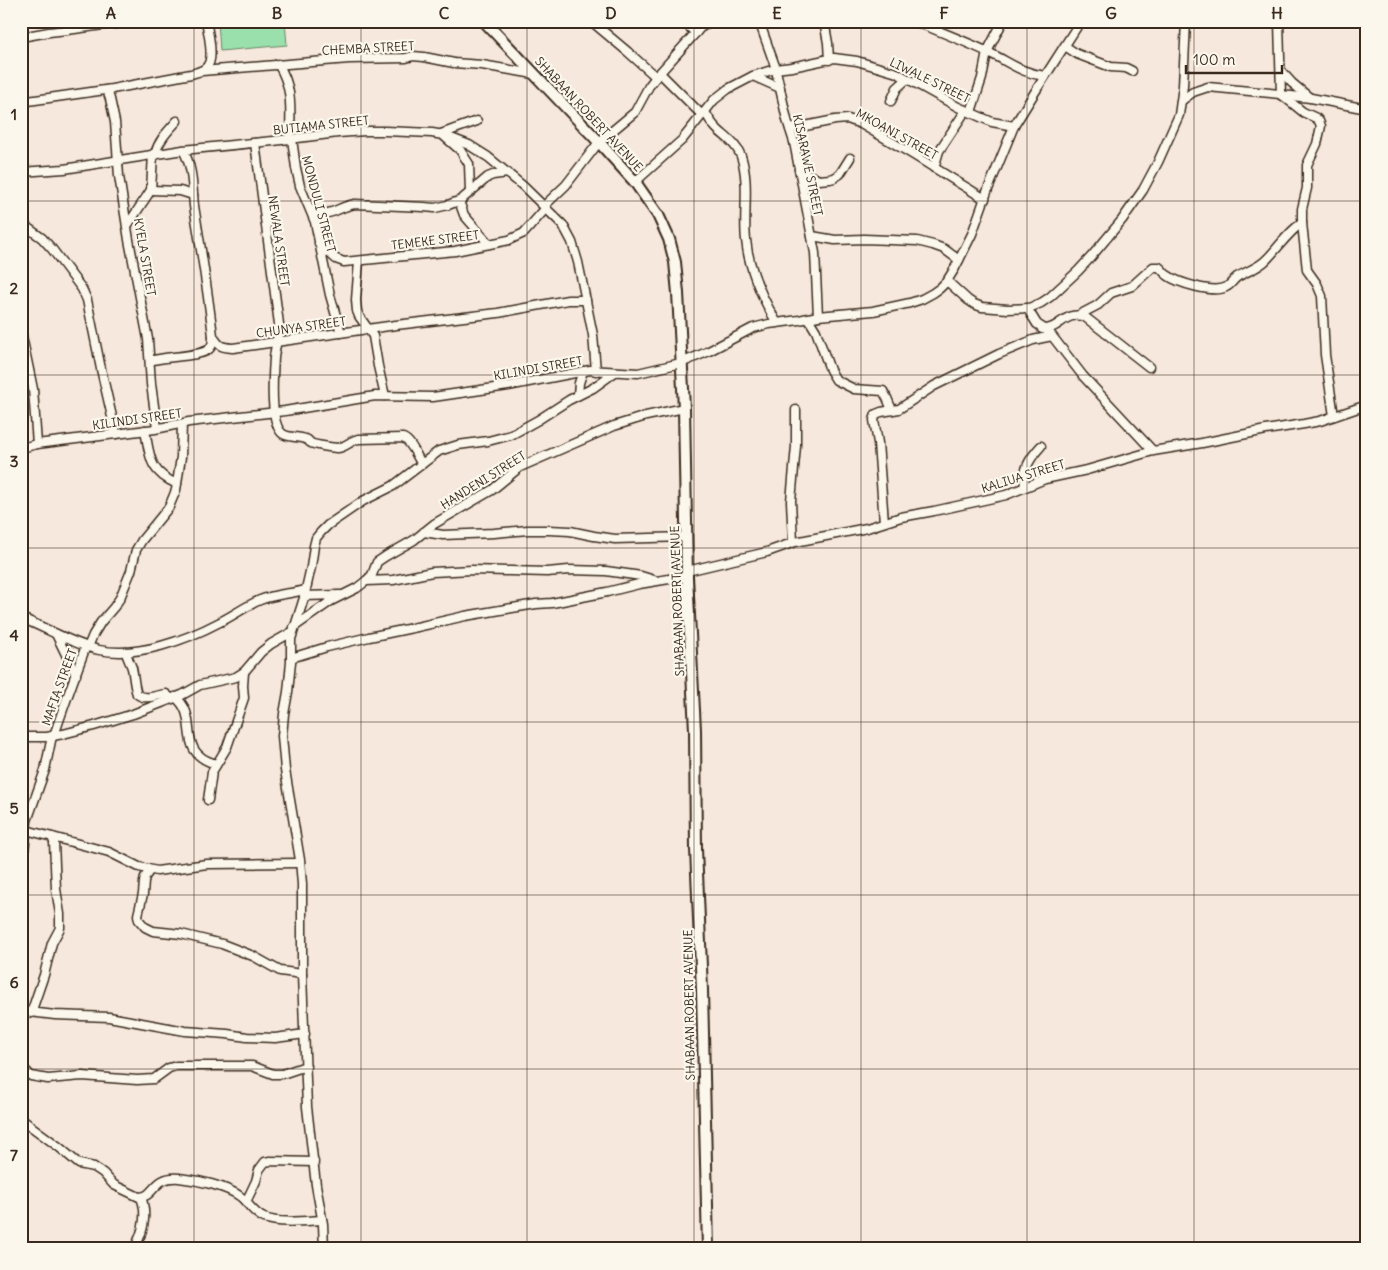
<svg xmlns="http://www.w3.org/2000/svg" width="1388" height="1270" font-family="Delius,sans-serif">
<rect width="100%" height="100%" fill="#f6e8dc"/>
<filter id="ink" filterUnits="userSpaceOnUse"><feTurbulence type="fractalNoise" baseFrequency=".02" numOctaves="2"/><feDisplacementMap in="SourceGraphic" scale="10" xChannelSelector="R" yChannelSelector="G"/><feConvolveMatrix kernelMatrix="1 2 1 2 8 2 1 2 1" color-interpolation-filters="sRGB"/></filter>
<g filter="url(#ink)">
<path fill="#9ae0ad" stroke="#6a8566" d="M218,21H285L287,45L220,51Z"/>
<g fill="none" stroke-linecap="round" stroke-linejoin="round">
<g stroke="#3b2a1e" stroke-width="11">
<g id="minor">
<path d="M591,21L628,52L656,77"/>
<path d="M682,21L696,33"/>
<path d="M759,21L775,66L787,120L794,142L815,253L818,316"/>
<path d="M824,21L828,43L829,60"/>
<path d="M914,21C941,32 967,42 992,54C1012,64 1022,73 1045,76"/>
<path d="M1279,21L1281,95L1311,98L1367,109"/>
<path d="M21,37L49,32L67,30L103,25L145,21"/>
<path d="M1065,46L1077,54L1111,67L1126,68L1132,71"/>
<path d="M278,64C294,89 290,111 290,139"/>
<path d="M202,71L349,59L406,58L413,56L424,57L454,63L482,65L534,74"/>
<path d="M1281,71L1292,83L1310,98"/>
<path d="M660,73L702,115"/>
<path d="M753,76L775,69L792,67L834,58L857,61L897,73L958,107L992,122L1014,126"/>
<path d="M107,90L110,99L115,122L119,176L129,240L148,339L151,384L157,428"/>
<path d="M1282,95L1303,112L1316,118L1319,121L1321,126L1317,144L1307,165V188L1302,209V223L1307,270L1317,284L1322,296L1325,355L1334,416"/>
<path d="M891,101L897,88L907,79"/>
<path d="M1181,101L1193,92L1208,87L1280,94"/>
<path d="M21,102L112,89L191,74C198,72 205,71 208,65C214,56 208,31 206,21"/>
<path d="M705,112C708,117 711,123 716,128C725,137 736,143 741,156C750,183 743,213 746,240C749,270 762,298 777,323"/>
<path d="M971,112L982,78L987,52L1003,21"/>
<path d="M790,129L835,120L848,119L861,124L912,154L985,199"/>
<path d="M441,134L477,121"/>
<path d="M445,137L460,150L469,164L470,192"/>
<path d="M292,139L296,168L300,186L315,222L330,295L341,333"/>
<path d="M255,143L279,324C279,336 275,346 274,358C273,374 269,424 283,434C289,438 298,436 305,439C310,440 307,441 311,443C314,445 334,448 338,448C346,447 351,440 359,439L403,438C412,442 416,456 422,464"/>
<path d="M183,150C193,167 192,186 194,206C201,249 208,292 213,336C219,347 222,347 233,348L396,325L498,313L568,300H586"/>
<path d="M155,154C159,140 167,132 177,121"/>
<path d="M934,168L939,151L966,110"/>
<path d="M799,170L819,180L830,179L834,178L840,174L850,158"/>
<path d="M21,172L64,169L183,150L273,141L338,133L365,131H385L432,133L443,135L469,145L488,157L523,186L563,225L572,242L578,262L593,335L596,371"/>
<path d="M635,182L682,140L714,100L728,89L753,76L780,88"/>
<path d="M151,190L180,191L193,195"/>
<path d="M459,201L464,215L489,244"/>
<path d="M544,206L566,185L599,142L635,112L649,86L656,77L700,28L711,21"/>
<path d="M311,210C331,219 336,207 355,204L424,207L435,208L448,205L461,200L488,177L493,175L508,173"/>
<path d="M21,223L42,238L52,249L82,289L87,300L101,369L116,434"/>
<path d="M127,226L151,190L153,154"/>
<path d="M812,236L835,240L864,239L917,241L933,245L944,249L959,260"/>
<path d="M319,244L336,259L344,262L455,251L509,240L524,233L546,208"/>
<path d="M359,261L356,300L357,311L359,316L373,336L378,366L385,396"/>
<path d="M947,281L968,300L974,304L982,307L1008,309L1029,308L1041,303L1050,297L1078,271L1091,257L1122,220L1143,190L1158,162L1179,115L1183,86L1186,21"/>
<path d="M1027,308L1037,324L1049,332L1083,376L1153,451"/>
<path d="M1079,315L1098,305L1111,293L1132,286L1153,267H1159C1162,269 1164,273 1167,275C1178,283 1214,294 1226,287C1231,285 1233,280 1237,277C1247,271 1259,268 1267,259C1279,247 1288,232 1302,223"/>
<path d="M808,318L816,331L830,370L836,380L854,389L883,391L887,398L892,410"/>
<path d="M1042,329C1061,330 1064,310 1085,317L1149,367"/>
<path d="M21,331L33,389L37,444"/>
<path d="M150,361C165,356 197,357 208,350C213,346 213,341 213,336"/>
<path d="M578,395L579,383L583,371"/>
<path d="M145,430C150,457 149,472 177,484"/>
<path d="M21,448L37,444L155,429L189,422L285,411L375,396L433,397L508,386L590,370L638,373L681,363L707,352L753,328L769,324L799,320L818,316L873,311L910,303L922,299L933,293L940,288L947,281L955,268L972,234L987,192L1014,126L1035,92L1078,25L1080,21"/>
<path d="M1025,487C1022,470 1030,458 1041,446"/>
<path d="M884,522L878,443L874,420L876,414L881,412L899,409L934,386L999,354L1033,340L1052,336"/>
<path d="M424,532L443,535L494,533L528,530H549L570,531L594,536L615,539L686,537"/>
<path d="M793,542L791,501L796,446V410"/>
<path d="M687,571L767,552L795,542L867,528L901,517L934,511L993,498L1006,495L1045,479L1087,470L1153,451L1202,443L1266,430L1304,424L1320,421L1367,405"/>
<path d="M366,581L393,580L432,572L472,570L547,572L569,570L606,571L641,576L654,580"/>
<path d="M304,596L340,595"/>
<path d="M21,618C47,628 72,644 99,650C138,658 186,640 220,622C234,615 246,606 260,600C275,594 290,594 305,590"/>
<path d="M294,627L331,601L357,588L366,581L372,575L377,562L386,556L414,540L434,524L492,490L520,467L614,426L646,416L684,408"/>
<path d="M56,634L76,675"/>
<path d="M88,647L93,635L101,622L114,607L120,598L131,571L136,550L142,540L169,507L176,490L181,457L182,424"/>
<path d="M126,652C127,658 130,662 132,668C134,677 134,686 137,694C146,701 155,695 166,694L172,699"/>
<path d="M291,658L327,647L369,637L417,627L465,616L536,604L552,603L607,592L639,584L687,576"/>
<path d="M175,697C202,717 173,752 216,764"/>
<path d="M54,736C64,705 75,676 86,646"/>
<path d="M21,737H47L63,734L94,726L133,714L182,695L200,685L236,677L244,672L261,652L271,644L292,632"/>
<path d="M208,800L212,772L227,747L244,698L243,686L244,672"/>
<path d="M21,811L31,807"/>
<path d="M26,830L109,852L139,867L157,871L207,864L300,863"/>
<path d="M21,868L24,853L27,821L45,770L52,736"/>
<path d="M150,870L145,877L144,882L143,894L138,915L139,920L145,927L153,931L181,934L222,944L253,956L280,971L302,974"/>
<path d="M21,1011L55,1015L109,1017L185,1031L227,1034L247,1037L275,1038L305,1034"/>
<path d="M31,1013L44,975L52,943L60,928V914L56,889L54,842L52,837"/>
<path d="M21,1066L31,1076L48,1079L82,1076L137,1080L154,1079L169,1068L176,1066H252L273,1074H282L306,1066"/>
<path d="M21,1119L59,1147L79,1164L94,1167L103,1173L114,1185L139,1197C156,1197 152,1176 179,1178C197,1180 227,1186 241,1197C249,1204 254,1214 264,1218C280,1224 305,1221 322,1220"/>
<path d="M246,1202L256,1181L259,1170L265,1162L270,1161L314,1162"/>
<path d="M134,1249C143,1233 148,1215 141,1197"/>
<path d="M324,1249L323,1224L316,1185L307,1107L302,974V884L300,860L285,770L282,736L284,714L288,692L291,662V639L304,598L311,567L314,546L316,538L321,532L328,525L363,501L393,486L439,451L458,445L488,441L511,435L538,420L569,400L593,388L615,372"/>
</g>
</g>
<g stroke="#3b2a1e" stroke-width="14">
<path id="major" d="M484,21L599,142L635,182L658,215L669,239L675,262L678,293L684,408L687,576L695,730L696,849L702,990L708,1249"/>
</g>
<use href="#minor" stroke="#fbf7ec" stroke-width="8"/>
<use href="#major" stroke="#fbf7ec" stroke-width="10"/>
</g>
</g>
<path fill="none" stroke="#3b2a1e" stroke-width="1" stroke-opacity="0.55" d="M194,21V1249M361,21V1249M527,21V1249M694,21V1249M861,21V1249M1027,21V1249M1194,21V1249M21,201H1367M21,375H1367M21,548H1367M21,722H1367M21,895H1367M21,1069H1367"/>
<g text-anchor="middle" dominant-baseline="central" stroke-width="4.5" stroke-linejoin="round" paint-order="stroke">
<g font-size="12" fill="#3b2a1e" stroke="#fbf7ec">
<text transform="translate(368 48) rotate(-3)">CHEMBA STREET</text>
<text transform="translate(930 80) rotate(26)">LIWALE STREET</text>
<text transform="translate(589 114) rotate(47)">SHABAAN ROBERT AVENUE</text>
<text transform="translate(321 125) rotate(-6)">BUTIAMA STREET</text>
<text transform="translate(897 134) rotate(29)">MKOANI STREET</text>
<text transform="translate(808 165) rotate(78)">KISARAWE STREET</text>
<text transform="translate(319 204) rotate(75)">MONDULI STREET</text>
<text transform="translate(435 240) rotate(-7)">TEMEKE STREET</text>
<text transform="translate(279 241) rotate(82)">NEWALA STREET</text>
<text transform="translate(145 257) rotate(80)">KYELA STREET</text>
<text transform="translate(301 327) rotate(-8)">CHUNYA STREET</text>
<text transform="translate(538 368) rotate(-10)">KILINDI STREET</text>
<text transform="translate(137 419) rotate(-8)">KILINDI STREET</text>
<text transform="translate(1023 476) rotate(-17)">KALIUA STREET</text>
<text transform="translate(483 480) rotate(-32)">HANDENI STREET</text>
<text transform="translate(677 601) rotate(-92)">SHABAAN ROBERT AVENUE</text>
<text transform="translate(59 687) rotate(-70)">MAFIA STREET</text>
<text transform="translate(689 1005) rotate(-91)">SHABAAN ROBERT AVENUE</text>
</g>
</g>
<rect width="1388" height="1270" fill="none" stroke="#fbf7ec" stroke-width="55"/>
<path d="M1186 65v8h96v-8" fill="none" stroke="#3b2a1e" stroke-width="2.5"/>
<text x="1193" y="65" font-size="15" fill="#3b2a1e" stroke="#fbf7ec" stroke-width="4" paint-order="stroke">100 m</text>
<rect x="28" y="28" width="1332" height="1214" fill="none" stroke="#3b2a1e" stroke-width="2"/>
<g font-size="16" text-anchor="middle" font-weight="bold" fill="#3b2a1e">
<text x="111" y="19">A</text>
<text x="277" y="19">B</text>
<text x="444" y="19">C</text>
<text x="611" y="19">D</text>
<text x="777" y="19">E</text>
<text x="944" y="19">F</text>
<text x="1111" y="19">G</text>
<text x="1277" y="19">H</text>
<text x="14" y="120">1</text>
<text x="14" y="294">2</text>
<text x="14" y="467">3</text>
<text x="14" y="641">4</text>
<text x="14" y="814">5</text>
<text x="14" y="988">6</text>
<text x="14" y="1161">7</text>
</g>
</svg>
